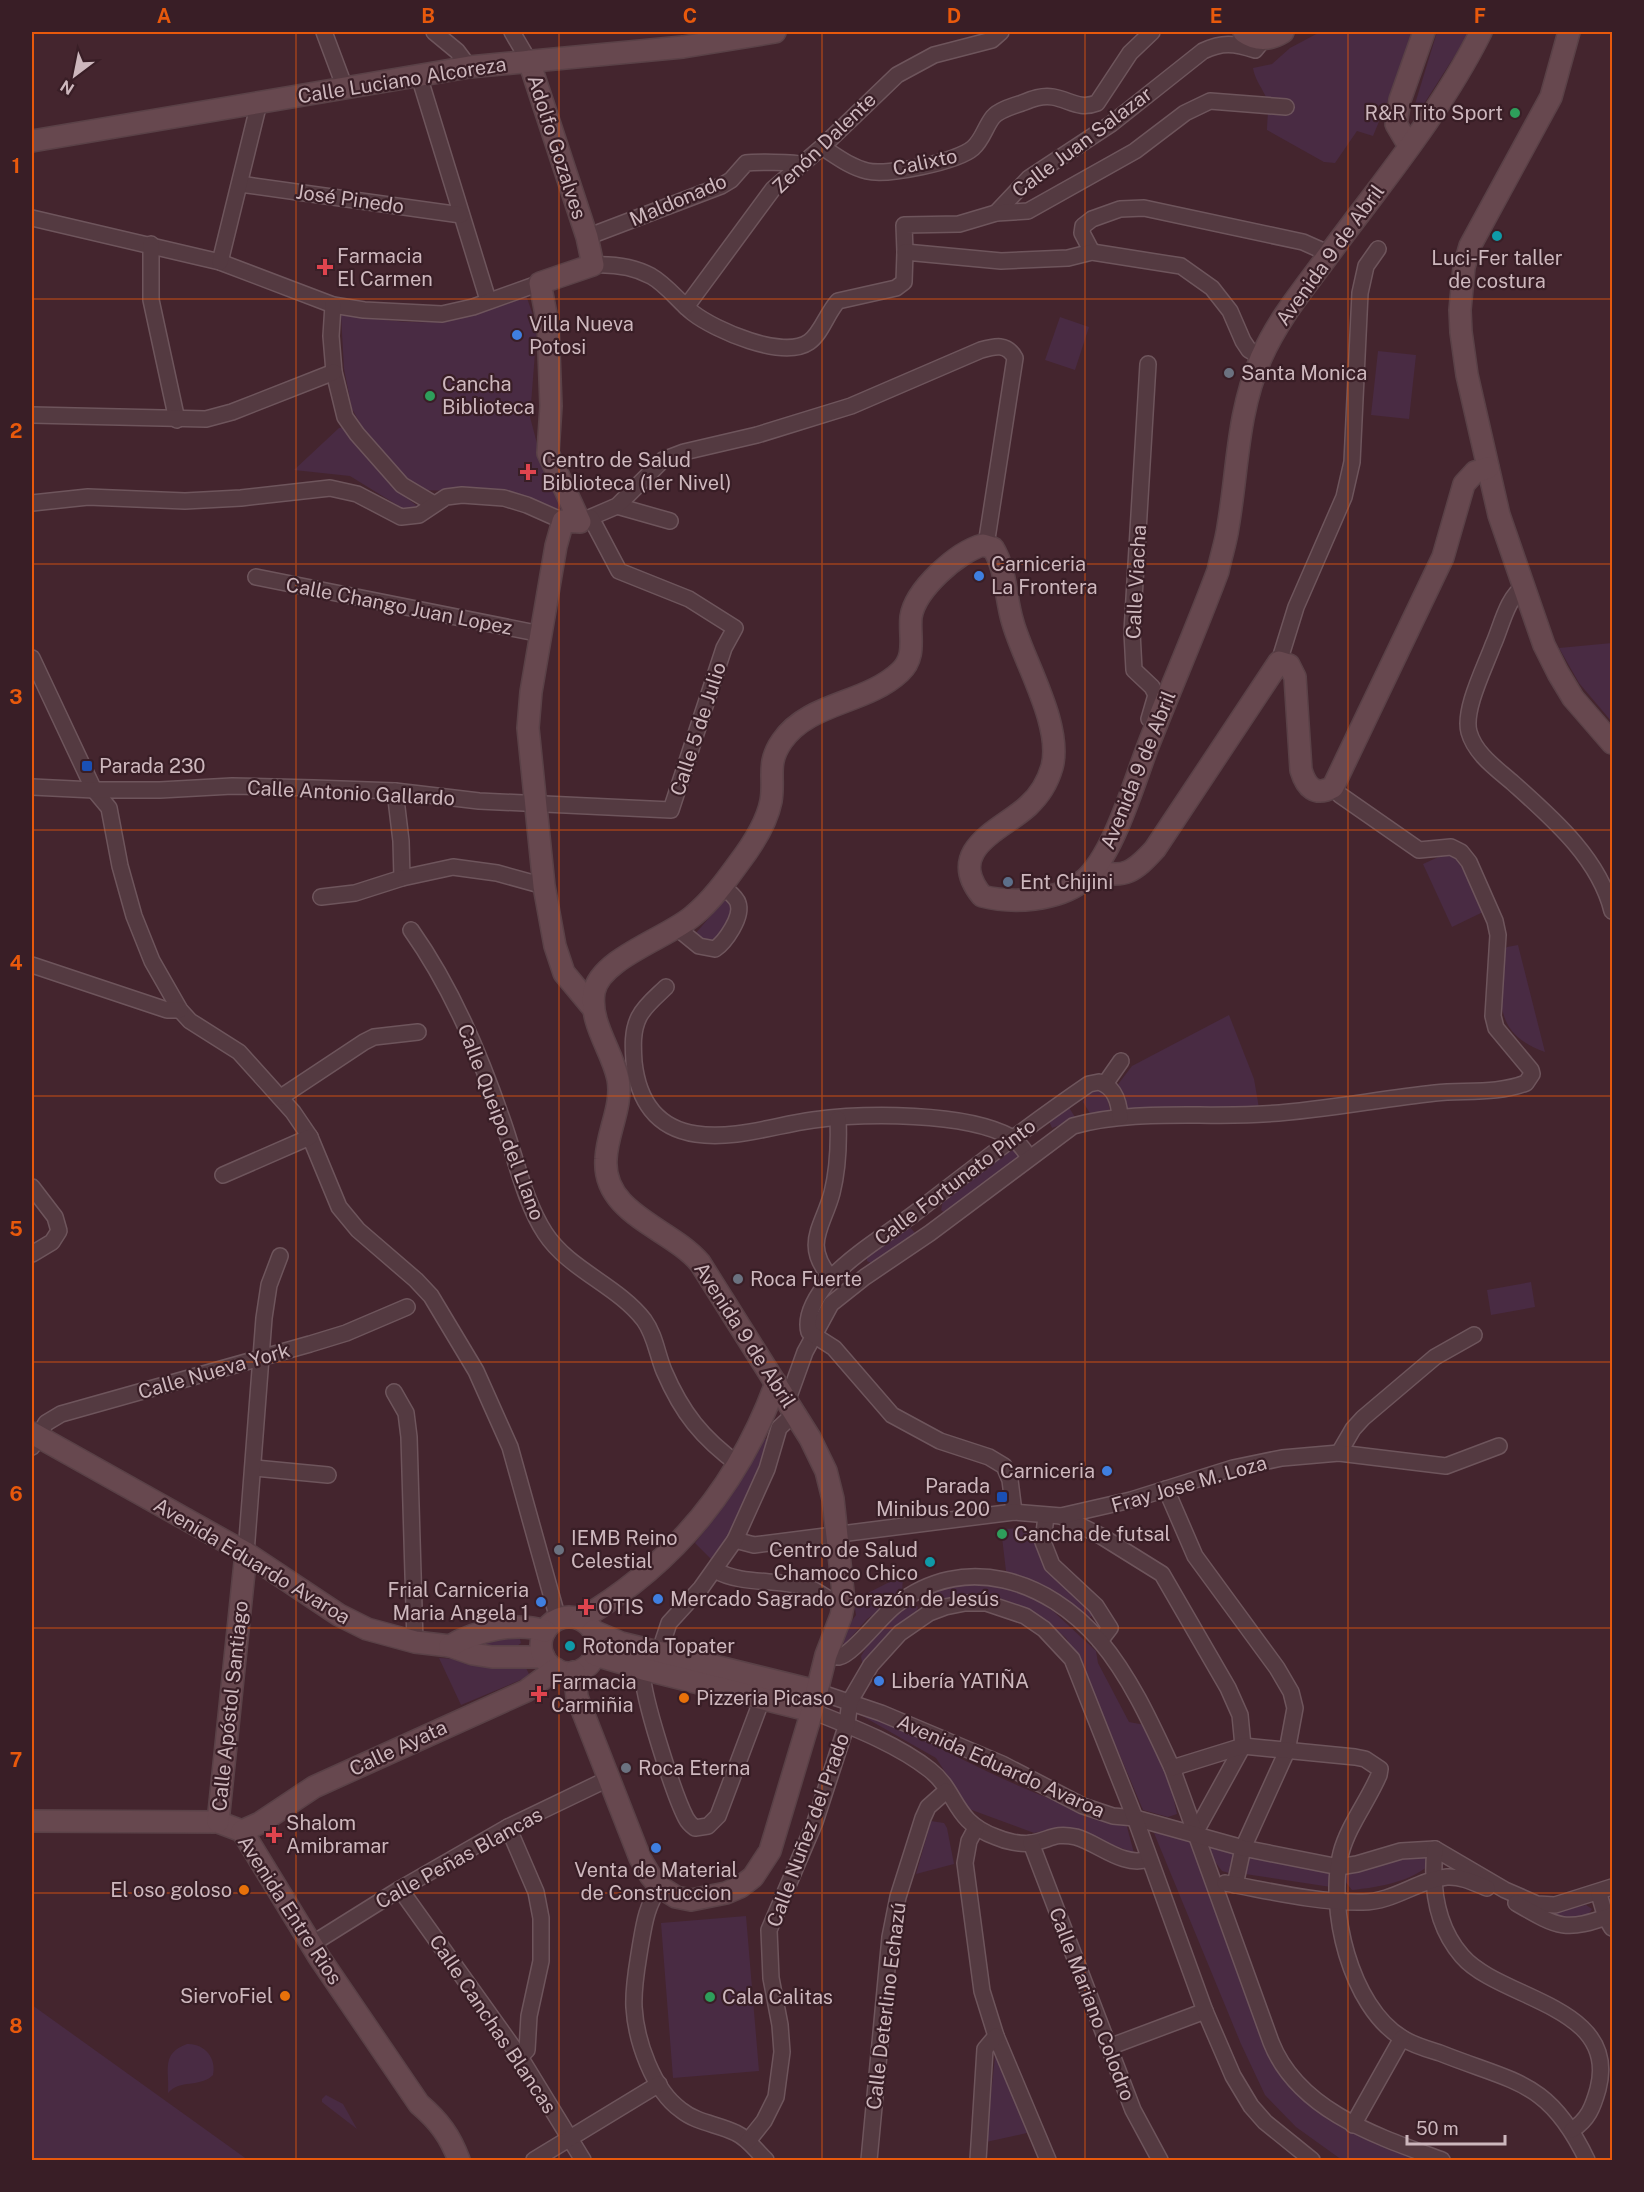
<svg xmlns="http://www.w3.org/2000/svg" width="1644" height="2192" font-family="'Public Sans',sans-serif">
<rect width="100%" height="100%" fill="#44252e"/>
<g fill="#492b43">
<path d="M1320,32H1412L1410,47L1373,136L1357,131L1335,163L1324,162L1267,130C1267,119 1270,106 1265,95C1260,85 1255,79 1253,68L1272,64L1290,48Z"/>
<path d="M1437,32H1470L1413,121L1415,104Z"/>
<path d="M526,295L537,327L530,417L544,470L563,512H549L458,491L418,490L406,486L368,437L352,409L344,369L341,315C374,318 410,325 443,321C472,318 499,305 526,295Z"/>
<path d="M1060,317L1089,327L1075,370L1045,360Z"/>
<path d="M1378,351L1416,355L1409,419L1371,415Z"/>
<path d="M344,427L394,488L421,509L410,513L350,476L294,470L339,428Z"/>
<path d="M1612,643V722L1579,683L1559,648Z"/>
<path d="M1445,854L1458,858L1483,912L1452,927L1423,864Z"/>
<path d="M725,899L736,912L713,945L698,938L696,933Z"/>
<path d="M1518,945L1545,1052C1492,1033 1500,999 1502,952L1507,947Z"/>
<path d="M1229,1015L1254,1079L1259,1108L1133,1114L1121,1108L1116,1087L1132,1066Z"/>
<path d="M1098,1087L1106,1090L1110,1112L1091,1115L1083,1102L1086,1095Z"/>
<path d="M1068,1106L1075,1117L1074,1120L1052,1128L1049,1121Z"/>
<path d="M1012,1148L1020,1157L946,1214L941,1210L943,1201Z"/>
<path d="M909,1226L915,1233L912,1237L873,1264L867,1261V1255Z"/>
<path d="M1531,1282L1535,1307L1491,1315L1487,1290Z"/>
<path d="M764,1439H768L739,1523L712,1560L695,1543L724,1506Z"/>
<path d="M1022,1528L1033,1538L1041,1554L1095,1613L1089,1618H1083L1047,1589L1006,1571L1001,1529Z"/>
<path d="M903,1575L902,1595L867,1619L846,1643L841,1644L844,1632L856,1615L853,1596L868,1593Z"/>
<path d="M965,1583L1008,1587L1029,1595L1053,1611L1096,1651L1098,1663L1129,1722L1145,1725L1170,1783L1177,1814L1168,1817L1143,1810L1080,1661L1066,1638L1045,1620L1002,1599L960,1596L935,1602L931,1597L938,1588Z"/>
<path d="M913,1603L918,1607L916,1613L889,1634L867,1662H862L861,1656L877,1631Z"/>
<path d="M519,1636L521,1643L516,1647L457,1645Z"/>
<path d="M439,1658L523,1662L530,1676L461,1705Z"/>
<path d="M859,1706C944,1750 1034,1801 1126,1823L1134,1853L1066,1827L1034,1833L969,1809L936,1758L857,1713Z"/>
<path d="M931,1821L944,1823L947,1828L954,1864L916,1874Z"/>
<path d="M1154,1833L1188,1836L1292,2074L1325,2102L1431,2160H1342L1296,2127L1265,2095L1241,2044Z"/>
<path d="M1210,1845L1234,1850L1229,1873L1222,1871L1209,1854Z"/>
<path d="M1247,1855H1256L1330,1873L1334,1876L1331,1887L1245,1874Z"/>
<path d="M1427,1856L1428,1866C1407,1883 1378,1887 1352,1890L1344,1880L1345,1875L1350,1873L1400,1860Z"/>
<path d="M1586,1905L1592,1909L1588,1915L1563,1919L1550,1913Z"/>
<path d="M746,1916L759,2071L673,2078L661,1923Z"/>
<path d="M32,2005L248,2160H32Z"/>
<path d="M187,2044C204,2043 217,2058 213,2075C200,2088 180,2079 168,2093C170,2071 160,2054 187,2044Z"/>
<path d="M996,2047L1027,2133L986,2142Z"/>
<path d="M326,2095L343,2104L357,2129L322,2102V2099Z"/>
</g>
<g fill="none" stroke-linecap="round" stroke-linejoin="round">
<g stroke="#6e555c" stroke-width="18">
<g id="street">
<path d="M324,32L345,88"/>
<path d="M434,32L457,51L469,67"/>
<path d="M512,32L529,61"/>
<path d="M419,76L488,300"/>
<path d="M822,147C836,156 850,167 867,171C887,176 957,162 973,148C983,139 985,127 993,117C999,110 1013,106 1022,103C1032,99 1042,95 1053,97C1070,100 1079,110 1097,103L1130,53L1152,32"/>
<path d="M240,184L461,215"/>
<path d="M996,213L1029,178L1111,124L1203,51C1222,42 1234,43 1255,50L1264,39"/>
<path d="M32,218L220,262L333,305L364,310L442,314L473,307L540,283"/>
<path d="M587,237L721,186L731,180L746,163C753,162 796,162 800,164"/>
<path d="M151,244V300L177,420"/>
<path d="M905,252L904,225L959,224L996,213L1028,211L1135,151L1185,113L1210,101L1286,107"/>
<path d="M1092,252L1082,233L1083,226L1092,219L1120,209L1144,208L1303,242L1330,254"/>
<path d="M220,262L259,103"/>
<path d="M593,265C613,264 634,267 651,276C667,285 679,302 693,313C715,330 783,360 809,342C821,334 827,313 838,301L896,288L904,282L905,252L1001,261L1068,258L1092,252L1181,266L1212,288L1230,311L1243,341L1249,350L1261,357"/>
<path d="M333,305L331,336L334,372L345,417L357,434L402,485L434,504"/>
<path d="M686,307L773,189L822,147L897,75L934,55L992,40L1001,32"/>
<path d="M1148,364L1132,632L1134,670L1152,687L1156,695L1149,719"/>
<path d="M32,415L206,419L232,412L334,372"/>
<path d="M32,503L88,497L185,501L241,498L330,488L357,494L401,517L419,515L446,497L462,495L504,498L527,505L563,521"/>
<path d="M617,506L670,521"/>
<path d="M582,521L617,506L663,460L684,452L757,435L851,406L981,350C995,346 1007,343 1015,358L986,545"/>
<path d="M256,577L541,634"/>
<path d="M1525,586C1507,596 1501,628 1493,645C1485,667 1463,710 1469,732C1475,754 1497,769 1513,783C1552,818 1599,858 1612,911"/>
<path d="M32,658L94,790L109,808L120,866L134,916L152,961L180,1010L190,1021L239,1052L293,1112L310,1137L339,1207L358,1230L416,1280L431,1296L476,1371L510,1447L558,1619"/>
<path d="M1279,662L1296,607L1344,497L1352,462L1360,293L1366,266L1378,249"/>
<path d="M32,787L94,790H160L232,786L314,788L395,791L479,801L671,810L724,648L735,628L689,599L619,571L591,518"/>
<path d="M395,791L401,841L402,878"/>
<path d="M321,897L355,893L402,878L453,867L497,873L544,886"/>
<path d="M677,928L699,946L715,949C725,942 743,917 738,903C736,896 727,891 722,886"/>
<path d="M411,930C452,988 480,1055 503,1122C515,1156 525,1203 545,1233C569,1270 617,1285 644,1320C655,1335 657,1354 664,1371C682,1413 702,1438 739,1465"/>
<path d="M32,965L167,1010H180"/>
<path d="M666,987C657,996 645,1005 639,1017C632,1031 633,1047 634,1062C638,1099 655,1128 696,1134C734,1140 776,1125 813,1120C865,1113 965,1112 1011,1137C1018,1141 1024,1150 1029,1157"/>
<path d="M1105,1084L1121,1061"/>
<path d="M281,1097L364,1042L374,1037L418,1032"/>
<path d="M223,1175L310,1137"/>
<path d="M32,1187L55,1217L59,1231L52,1242L32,1254"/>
<path d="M831,1278C802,1244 823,1227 832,1193C838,1169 839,1144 838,1119"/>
<path d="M394,1392L406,1413L409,1437L415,1642"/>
<path d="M787,1402L805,1352L831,1304L865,1277L930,1233L1073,1126C1133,1109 1200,1118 1263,1114C1320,1111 1378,1099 1435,1093C1465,1090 1498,1094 1526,1083L1532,1074L1531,1070L1496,1028L1493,1016L1498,935L1495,921L1469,862L1461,852L1451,847L1419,850L1340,795L1333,787"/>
<path d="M32,1447L46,1423L61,1414L310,1344L346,1333L407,1307"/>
<path d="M1339,1453L1353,1429L1363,1418L1435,1357L1474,1335"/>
<path d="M255,1468L328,1475"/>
<path d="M1166,1489L1195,1556L1277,1668L1291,1692L1295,1708L1287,1751L1243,1848L1235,1885"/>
<path d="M1014,1512L1010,1480L1004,1466L989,1457L940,1441L892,1415L834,1348L809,1332C804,1314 820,1291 831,1278C855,1253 887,1234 915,1213C972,1169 1029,1125 1089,1084L1099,1082C1115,1087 1119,1102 1120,1117"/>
<path d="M1046,1516L1043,1542L1052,1565L1096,1606L1110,1628L1100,1641"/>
<path d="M1061,1516L1101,1536L1162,1574L1228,1688L1240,1715L1243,1746L1195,1833"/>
<path d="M735,1540L754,1545L1014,1512L1061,1516L1131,1500L1233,1468L1282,1458L1339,1453L1446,1466L1499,1446"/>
<path d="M246,1553L264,1318L269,1285L280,1256"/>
<path d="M715,1570C740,1585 778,1579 806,1587C824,1592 822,1601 844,1601"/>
<path d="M659,1653L669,1623L701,1588L735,1540L767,1469L779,1428L795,1413"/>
<path d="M826,1655C830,1656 835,1657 839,1657C853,1654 881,1616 896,1605C964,1552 1047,1579 1100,1641C1131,1678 1152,1725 1172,1768L1271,2042C1298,2111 1379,2137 1442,2160"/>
<path d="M643,1669C639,1689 675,1797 686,1818C688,1822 691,1825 695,1828L708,1826L718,1816L762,1699"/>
<path d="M816,1691L881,1713L1002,1764L1083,1806L1113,1816L1135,1818L1243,1848L1339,1867L1357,1864L1401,1851L1435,1849L1505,1890L1537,1904L1555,1905L1612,1887"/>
<path d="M812,1711C852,1727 897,1744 930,1770C958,1792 953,1822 996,1837C1005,1841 1021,1845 1032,1843C1050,1840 1054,1832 1076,1837C1098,1843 1124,1868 1148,1859"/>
<path d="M1172,1768L1243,1746L1355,1757L1365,1759L1380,1769L1379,1775C1368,1801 1348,1826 1341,1853C1327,1908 1350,2006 1402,2038C1413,2045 1427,2049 1440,2053C1515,2083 1549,2080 1587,2160"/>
<path d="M508,1827L536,1892L541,1918V1961L529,2016L527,2050L520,2057"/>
<path d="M976,1828L969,1841L965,1863L982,1991L996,2036L1048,2160"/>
<path d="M1031,1843L1133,2110L1160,2160"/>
<path d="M1435,1849C1431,1888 1436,1926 1462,1956C1500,2000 1620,2005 1598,2089C1593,2107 1588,2120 1572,2130"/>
<path d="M1225,1883C1270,1891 1318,1903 1363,1902C1393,1902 1418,1880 1447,1877C1461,1876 1475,1883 1487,1888"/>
<path d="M660,1887C646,1906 644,1925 640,1948C637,1967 633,1987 634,2007C636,2041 653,2090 681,2110C697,2123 718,2124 736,2133C749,2139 756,2151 766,2160"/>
<path d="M400,1889L520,2057L583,2160"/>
<path d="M1599,1894L1606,1918L1612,1928"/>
<path d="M1516,1903C1559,1928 1565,1932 1612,1915"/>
<path d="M312,1944L400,1889L508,1827L610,1778"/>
<path d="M1109,2047L1205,2011"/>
<path d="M1353,2125L1402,2038"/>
<path d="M748,2141L764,2121L776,2097L782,2052L780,2025L771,1978L769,1930L815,1822L847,1724L850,1701L871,1665L900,1633L929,1613L945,1607L965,1603H986L1025,1616L1044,1629L1072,1659L1135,1818L1205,2011L1233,2076L1251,2106L1265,2122L1312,2160"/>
<path d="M534,2160L659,2084"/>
<path d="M869,2160L890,1937L898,1897L923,1818L928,1807L946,1791"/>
<path d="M978,2160L985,2049L996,2036"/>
</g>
</g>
<g stroke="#5a4147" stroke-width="24">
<g id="secondary">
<path d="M1244,32C1257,41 1270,40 1283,32"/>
<path d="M1569,32L1551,97L1470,246L1464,267L1460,310L1461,332L1467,375L1499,515L1544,645L1558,673L1573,698L1612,743"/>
<path d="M529,61L587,237L593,265L540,283L548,325L551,406L548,453L580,522L563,521L556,546L531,692L528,728L544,886L555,946L564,973L593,1008"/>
<path d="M32,141L469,67L683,47L775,32"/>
<path d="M1409,146L1396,124L1400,100L1424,32"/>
<path d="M1095,870C1124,880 1135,871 1155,849L1279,662L1289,665L1295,677L1301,770C1306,787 1315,797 1333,787L1443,557L1464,484L1475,472L1488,468"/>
<path d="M32,1433L246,1553L339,1615L367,1629L415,1642L450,1646L473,1654L492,1657H544"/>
<circle cx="569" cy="1645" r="28"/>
<path d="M581,1619C674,1564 739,1485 776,1383"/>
<path d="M593,1631L621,1643L816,1691"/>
<path d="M450,1646C475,1631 517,1621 545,1631"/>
<path d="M595,1655L643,1669L812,1711"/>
<path d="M574,1672L577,1697L640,1858L650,1875L660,1887L676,1897L691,1900L726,1893L740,1887L753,1877L770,1851L812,1711L826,1655L841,1616L844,1601L833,1499L826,1471L810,1438L700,1263C671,1228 602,1214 606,1159C607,1132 623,1106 618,1079C612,1050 589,1023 594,992C600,958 670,937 694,915C711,901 725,882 738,864C751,847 767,822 771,801C775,777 766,764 782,741C809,702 866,704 900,672C917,656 909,637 911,617C915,590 957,552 983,545L993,548C1007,571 1005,598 1013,623C1024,662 1063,726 1052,767C1048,781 1039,796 1028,806C1002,830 944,849 982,896C1013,904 1057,901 1083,881C1113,857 1134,782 1148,746C1171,687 1196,630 1218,571C1221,556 1226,542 1228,527C1238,469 1237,413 1261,358C1279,317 1307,285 1333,249C1385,179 1442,110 1481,32"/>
<path d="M32,1821L218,1822L242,1831L319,1957L419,2104C439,2121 450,2136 459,2160"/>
<path d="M218,1822L246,1553"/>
<path d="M242,1831L260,1823L314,1787L526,1691L556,1669"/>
</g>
</g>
<use href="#street" stroke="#543a41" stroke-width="15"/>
<use href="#secondary" stroke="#67484f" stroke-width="21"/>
</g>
<path fill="none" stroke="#e8590c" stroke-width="1.5" stroke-opacity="0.55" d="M296,32V2160M559,32V2160M822,32V2160M1085,32V2160M1348,32V2160M32,299H1612M32,564H1612M32,830H1612M32,1096H1612M32,1362H1612M32,1628H1612M32,1893H1612"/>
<g fill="#2e9e5b" stroke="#391e26" stroke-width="2">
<circle cx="1515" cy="113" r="6"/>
<circle cx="430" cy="396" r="6"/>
<circle cx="1002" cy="1534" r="6"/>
<circle cx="710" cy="1997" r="6"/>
</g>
<g fill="#0f9aa8" stroke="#391e26" stroke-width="2">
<circle cx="1497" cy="236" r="6"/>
<circle cx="930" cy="1562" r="6"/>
<circle cx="570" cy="1646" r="6"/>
</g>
<g fill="#e0444e" stroke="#391e26" stroke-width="2">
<path d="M322 258h6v6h6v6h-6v6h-6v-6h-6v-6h6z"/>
<path d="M525 463h6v6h6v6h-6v6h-6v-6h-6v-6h6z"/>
<path d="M583 1598h6v6h6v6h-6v6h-6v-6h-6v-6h6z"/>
<path d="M536 1685h6v6h6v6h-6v6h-6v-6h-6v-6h6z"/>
<path d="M271 1826h6v6h6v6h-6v6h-6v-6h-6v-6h6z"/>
</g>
<g fill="#3f7fe0" stroke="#391e26" stroke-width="2">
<circle cx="517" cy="335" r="6"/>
<circle cx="979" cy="576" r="6"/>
<circle cx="1107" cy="1471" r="6"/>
<circle cx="658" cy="1599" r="6"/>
<circle cx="541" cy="1602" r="6"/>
<circle cx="879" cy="1681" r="6"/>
<circle cx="656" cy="1848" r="6"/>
</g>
<g fill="#6b7280" stroke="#391e26" stroke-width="2">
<circle cx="1229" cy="373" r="6"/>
<circle cx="738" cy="1279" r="6"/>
<circle cx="559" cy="1550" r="6"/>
<circle cx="626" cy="1768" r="6"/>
</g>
<g fill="#1a4fb4" stroke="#391e26" stroke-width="2">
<rect x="81" y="760" width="12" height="12" rx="3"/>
<rect x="996" y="1491" width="12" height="12" rx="3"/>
</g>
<circle fill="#5c6f8a" stroke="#391e26" stroke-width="2" cx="1008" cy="882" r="6"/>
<g fill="#e8710a" stroke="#391e26" stroke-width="2">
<circle cx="684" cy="1698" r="6"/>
<circle cx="244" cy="1890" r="6"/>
<circle cx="285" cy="1996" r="6"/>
</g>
<g text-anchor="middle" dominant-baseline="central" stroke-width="4.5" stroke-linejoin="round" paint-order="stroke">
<g font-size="20" fill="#cdb7bd" stroke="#391e26">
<text transform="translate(402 80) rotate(-9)">Calle Luciano Alcoreza</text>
<text transform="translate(1082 142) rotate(-37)">Calle Juan Salazar</text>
<text transform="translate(824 143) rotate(-44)">Zenón Dalente</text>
<text transform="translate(557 147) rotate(72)">Adolfo Gozalves</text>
<text transform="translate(925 162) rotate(-12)">Calixto</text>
<text transform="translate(350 199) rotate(8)">José Pinedo</text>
<text transform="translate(678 200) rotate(-23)">Maldonado</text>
<text transform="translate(1330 255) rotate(-54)">Avenida 9 de Abril</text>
<text transform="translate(1136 582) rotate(-87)">Calle Viacha</text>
<text transform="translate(399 606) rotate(11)">Calle Chango Juan Lopez</text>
<text transform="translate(698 729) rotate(-72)">Calle 5 de Julio</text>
<text transform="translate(1138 770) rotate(-68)">Avenida 9 de Abril</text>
<text transform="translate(351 793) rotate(3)">Calle Antonio Gallardo</text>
<text transform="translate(501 1122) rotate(69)">Calle Queipo del Llano</text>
<text transform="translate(955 1182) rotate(-37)">Calle Fortunato Pinto</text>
<text transform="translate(745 1335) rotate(57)">Avenida 9 de Abril</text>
<text transform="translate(214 1371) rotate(-16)">Calle Nueva York</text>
<text transform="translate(1189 1484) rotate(-16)">Fray Jose M. Loza</text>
<text transform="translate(252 1561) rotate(31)">Avenida Eduardo Avaroa</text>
<text transform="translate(230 1706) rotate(-84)">Calle Apóstol Santiago</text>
<text transform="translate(398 1748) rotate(-25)">Calle Ayata</text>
<text transform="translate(1001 1766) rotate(24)">Avenida Eduardo Avaroa</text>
<text transform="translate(808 1830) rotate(-70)">Calle Nuñez del Prado</text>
<text transform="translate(459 1858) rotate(-29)">Calle Peñas Blancas</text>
<text transform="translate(290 1910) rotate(57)">Avenida Entre Rios</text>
<text transform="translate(1092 2004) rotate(69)">Calle Mariano Colodro</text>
<text transform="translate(886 2006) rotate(-83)">Calle Deterlino Echazú</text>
<text transform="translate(493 2024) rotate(56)">Calle Canchas Blancas</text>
</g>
<g font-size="20" fill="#cdb7bd" stroke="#391e26" text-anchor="start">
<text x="1503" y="113" text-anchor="end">R&amp;R Tito Sport</text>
<text x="337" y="256">Farmacia<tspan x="337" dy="23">El Carmen</tspan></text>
<text x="1497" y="258" text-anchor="middle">Luci-Fer taller<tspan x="1497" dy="23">de costura</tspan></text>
<text x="529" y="324">Villa Nueva<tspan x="529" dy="23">Potosi</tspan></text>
<text x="1241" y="373">Santa Monica</text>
<text x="442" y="384">Cancha<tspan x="442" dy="23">Biblioteca</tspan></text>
<text x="542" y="460">Centro de Salud<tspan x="542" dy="23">Biblioteca (1er Nivel)</tspan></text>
<text x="991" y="564">Carniceria<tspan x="991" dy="23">La Frontera</tspan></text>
<text x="99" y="766">Parada 230</text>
<text x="1020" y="882">Ent Chijini</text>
<text x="750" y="1279">Roca Fuerte</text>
<text x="1095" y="1471" text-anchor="end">Carniceria</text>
<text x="990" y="1486" text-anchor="end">Parada<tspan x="990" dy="23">Minibus 200</tspan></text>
<text x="1014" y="1534">Cancha de futsal</text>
<text x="571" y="1538">IEMB Reino<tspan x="571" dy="23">Celestial</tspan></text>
<text x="918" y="1550" text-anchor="end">Centro de Salud<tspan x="918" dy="23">Chamoco Chico</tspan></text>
<text x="529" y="1590" text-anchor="end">Frial Carniceria<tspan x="529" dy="23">Maria Angela 1</tspan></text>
<text x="670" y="1599">Mercado Sagrado Corazón de Jesús</text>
<text x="598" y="1607">OTIS</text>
<text x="582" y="1646">Rotonda Topater</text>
<text x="891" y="1681">Libería YATIÑA</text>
<text x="551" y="1682">Farmacia<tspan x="551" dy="23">Carmiñia</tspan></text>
<text x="696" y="1698">Pizzeria Picaso</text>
<text x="638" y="1768">Roca Eterna</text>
<text x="286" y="1823">Shalom<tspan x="286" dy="23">Amibramar</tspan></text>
<text x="656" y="1870" text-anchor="middle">Venta de Material<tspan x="656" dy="23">de Construccion</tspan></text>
<text x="232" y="1890" text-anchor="end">El oso goloso</text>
<text x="273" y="1996" text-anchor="end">SiervoFiel</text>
<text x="722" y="1997">Cala Calitas</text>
</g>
</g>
<rect width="1644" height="2192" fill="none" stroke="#391e26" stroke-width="66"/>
<g transform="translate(75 75) rotate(212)" stroke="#391e26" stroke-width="4.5" paint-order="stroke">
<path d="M0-4.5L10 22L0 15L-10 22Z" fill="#cdb7bd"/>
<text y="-9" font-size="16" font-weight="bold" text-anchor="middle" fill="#cdb7bd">N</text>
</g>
<path d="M1407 2135v9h98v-9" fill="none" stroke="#cdb7bd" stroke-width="3"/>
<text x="1416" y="2135" font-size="18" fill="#cdb7bd" stroke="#391e26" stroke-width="4.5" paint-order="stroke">50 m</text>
<rect x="33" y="33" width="1578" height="2126" fill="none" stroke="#e8590c" stroke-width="2"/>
<g font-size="20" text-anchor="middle" font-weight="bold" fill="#e8590c">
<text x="164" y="23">A</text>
<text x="428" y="23">B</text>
<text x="690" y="23">C</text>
<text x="954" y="23">D</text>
<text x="1216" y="23">E</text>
<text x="1480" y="23">F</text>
<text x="16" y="173">1</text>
<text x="16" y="438">2</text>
<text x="16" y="704">3</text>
<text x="16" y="970">4</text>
<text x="16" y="1236">5</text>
<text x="16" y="1501">6</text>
<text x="16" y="1767">7</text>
<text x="16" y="2033">8</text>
</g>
</svg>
